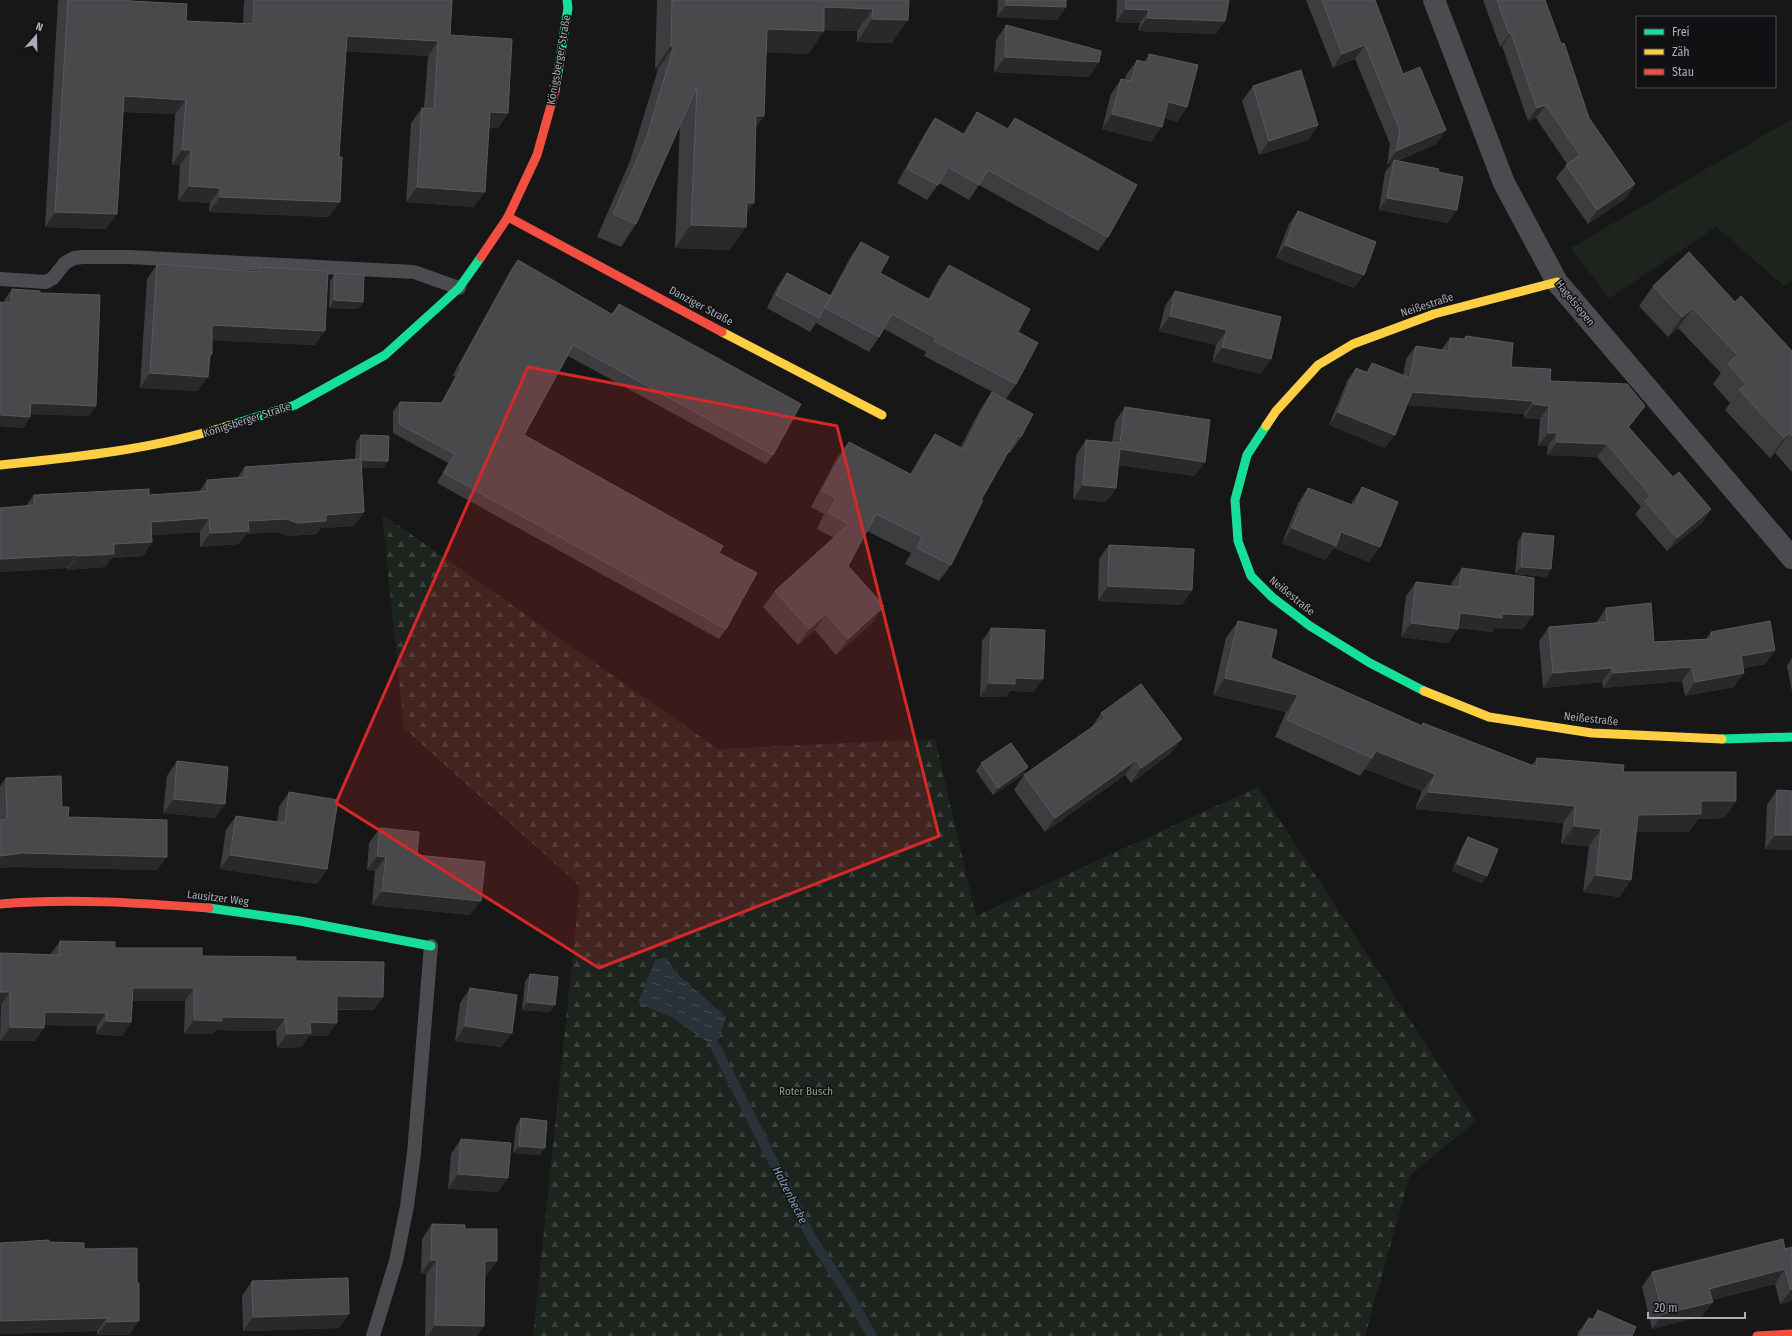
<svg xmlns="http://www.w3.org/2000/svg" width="1792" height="1336" font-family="'Fira Sans Condensed',sans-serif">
<defs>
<pattern id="forest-firs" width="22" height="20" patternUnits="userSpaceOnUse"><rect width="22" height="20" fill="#1d241e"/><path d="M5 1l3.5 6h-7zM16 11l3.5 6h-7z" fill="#3b413d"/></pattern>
<pattern id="water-ripples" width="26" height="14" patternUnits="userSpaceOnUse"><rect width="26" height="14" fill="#2a3239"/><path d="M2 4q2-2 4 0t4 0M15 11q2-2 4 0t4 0" fill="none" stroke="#464d54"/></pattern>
</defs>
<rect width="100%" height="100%" fill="#171717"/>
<path fill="#1d241e" d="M1792,119V280L1784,286L1716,227L1609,298L1571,248Z"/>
<path fill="url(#forest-firs)" d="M382,514L718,749L935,739L976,916L1258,787L1476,1121L1410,1175L1365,1336H533L580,886L404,728Z"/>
<path fill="url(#water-ripples)" d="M666,957L677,974L726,1017L716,1048L673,1018L638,1003L655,960Z"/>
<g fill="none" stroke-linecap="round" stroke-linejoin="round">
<path stroke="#2a3239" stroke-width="10" d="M716,1048L811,1237L853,1302L872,1336"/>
<g stroke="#4b4c50" stroke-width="14">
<path d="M0,279L46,282L53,278L65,263L74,258L83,257H129L414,272L459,288"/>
<path d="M373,1336L396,1261L407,1206L414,1153L431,946"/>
</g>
<path stroke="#4b4c50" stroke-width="22" d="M1434,0L1504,183L1557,282L1792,558"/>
<g stroke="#16e098" stroke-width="9">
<path d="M555,91L568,8L567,0"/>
<path d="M231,425L295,405L385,355L459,288L481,257"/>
<path d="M1266,426L1247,455L1235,500L1238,541L1251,576L1272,597L1310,626L1370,663L1424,691"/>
<path d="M1722,739L1792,737"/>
<path d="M209,908L300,921L431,946"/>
</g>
<g stroke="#ffcf43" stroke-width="9">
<path d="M722,332L882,415"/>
<path d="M1266,426L1276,411L1318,365L1353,344L1434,314L1557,282"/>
<path d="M0,465C78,457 156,449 231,425"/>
<path d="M1424,691L1489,717L1592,733L1722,739"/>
</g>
<g stroke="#f24e42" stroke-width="9">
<path d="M508,217L722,332"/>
<path d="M481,257L508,217L537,155L555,91"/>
<path d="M0,904C70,898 140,903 209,908"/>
<path d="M1757,1336L1792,1334"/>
</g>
</g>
<g fill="#3d3d3f">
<path d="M59,0H130V1L186,21L243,23L244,1L245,0H452L450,35L508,113L498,128H489L474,207L406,202L411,123L422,108H424L428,56L346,51L329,217L209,212L210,203L178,201L180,165H172L175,114L123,112L106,229L45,227L58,1Z"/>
<path d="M657,0H909L892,43L857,42V31L824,30L808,54L766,52L764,116L756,127L746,214L730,250L675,248L680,124L636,224L621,247L597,237L630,161L658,69H655Z"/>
<path d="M998,0H1066V7L1057,20L997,17Z"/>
<path d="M1117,0H1229L1216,34L1138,31L1140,23L1116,22Z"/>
<path d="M1306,0H1375L1403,74L1446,130L1436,144L1397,161L1438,172L1448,223L1379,210L1385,172L1392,163L1387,165L1390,144L1355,59L1333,68Z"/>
<path d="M1483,0H1545L1589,118L1635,184L1626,198L1588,224L1556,178L1566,165L1567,164L1536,118L1528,121L1502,46L1500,47Z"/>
<path d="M1006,25L1089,77L994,72L996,40Z"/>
<path d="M1149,54L1187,107L1177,122L1164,118L1151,142L1102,129L1111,94L1121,79L1125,80L1126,75L1137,60L1144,62Z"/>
<path d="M1253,86L1318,125L1308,140L1259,155L1242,101Z"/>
<path d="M977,112L1007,129L1015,118L1108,237L1098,251L979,185L969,200L939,183L927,200L897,183L925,133L935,118L963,134L967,127Z"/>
<path d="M1298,211L1354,288L1276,258L1289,224Z"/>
<path d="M861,242L880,273L928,299L939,279L949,265L1018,332L1016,384L1006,399L924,356L926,352L884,329L879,337L869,352L816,323L810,332L767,308L777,287L787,273L830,295L851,256Z"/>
<path d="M518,260L611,314L619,304L773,455L766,464L568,356L524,435L719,553L726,629L719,639L437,483L448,463L393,433V411L400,402L441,403L455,377L453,375L511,269Z"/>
<path d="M157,264L256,271L259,267L315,345L212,340V354L209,358L198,391L140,388L147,279Z"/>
<path d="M335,273L363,302L358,309L329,308L330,281Z"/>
<path d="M1653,286L1735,302L1792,351V472L1775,453L1770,458L1725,410L1730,403L1713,384L1721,373L1678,328L1668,337L1639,306Z"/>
<path d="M12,289L40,293L89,416L30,414V417L23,428L0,426V302H4L5,299Z"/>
<path d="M1175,291L1281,317L1261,374L1212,362L1216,345L1159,331L1165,306Z"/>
<path d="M1466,336L1511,367L1550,381L1645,406L1629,427L1673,477L1711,509L1702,523L1667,551L1635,514L1641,507L1597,457L1547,455L1548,446H1538L1540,419L1524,418V414L1407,405L1385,448L1329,425L1347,381L1356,368L1366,372L1372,363L1403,376L1406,359L1416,346L1441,350L1450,338L1464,339Z"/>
<path d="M992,392L1021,437L1010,453L1008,452L981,500L951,565L939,581L905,564L911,553L867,531L848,566L873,622L836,655L815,630L798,645L763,607L775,591L834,538L817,529L824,514L811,507L837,458L849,442L910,474L924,450L935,434L960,448L981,408Z"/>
<path d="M1125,407L1205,462L1194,476L1118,465L1116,488L1106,502L1073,499L1076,455L1086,440L1112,443L1115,422Z"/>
<path d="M361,435L383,468H361L364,512L354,526L321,528L317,534L288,536L277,532L246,534L239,544L200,547V532L152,535V542L143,556L112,558L105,567L67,570V568L0,572V508L26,506L34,495H149L199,492L207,480L237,478L245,467L355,460L356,442Z"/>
<path d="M1362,487L1369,562L1334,548L1325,560L1282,543L1298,503L1308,488L1351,505L1352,502Z"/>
<path d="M1523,533L1551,569L1546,577L1515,574L1518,541Z"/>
<path d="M1109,545L1192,590L1182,605L1098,601L1099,559Z"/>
<path d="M1462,568L1523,629L1495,628L1492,632L1458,628L1448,643L1401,637L1406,596L1416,582L1451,586L1452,582Z"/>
<path d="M1606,608L1654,642L1706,639L1711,632L1775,650L1765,664L1744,668L1734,687L1685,696L1682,681L1603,688L1602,682L1543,688L1539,641L1549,627L1596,623Z"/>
<path d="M1238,621L1271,658L1421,726L1423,723L1532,765L1537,758L1623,772L1736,801L1724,818L1698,819L1689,832H1636L1631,880L1619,897L1583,892L1589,846L1561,844L1563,823L1415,809L1422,791L1365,769L1360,776L1275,737L1286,712L1213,695L1226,638Z"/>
<path d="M991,628L1034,692L1010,691L1006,697H980L982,641Z"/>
<path d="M1792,658V692L1787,666Z"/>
<path d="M1101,713L1171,753L1131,783L1125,775L1045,832L1014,790L1024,775L1091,728Z"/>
<path d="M177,761L215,818L163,813L167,776Z"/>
<path d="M981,763L1028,767L1023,775L993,795L976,771Z"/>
<path d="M6,778L62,807L68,817L157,870L13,867L0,868V786Z"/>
<path d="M1777,790L1792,850L1765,849L1767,805Z"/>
<path d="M289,792L327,869L317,884L220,869L226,830L236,816L277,822L279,807Z"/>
<path d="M380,828L470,915L372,905L375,871L367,870L369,843Z"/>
<path d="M1468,837L1482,883L1452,871L1463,845Z"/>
<path d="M60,941L115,948L202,956L296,961L374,1010H337L327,1036H309L301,1047L277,1048L276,1031L216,1030L213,1034H184L185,1001H133L131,1022L122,1036L96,1034L97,1026L44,1025L35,1041H0L1,1005H0V953L50,955Z"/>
<path d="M530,974L550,1012L522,1010L525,982Z"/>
<path d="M470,988L512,1033L501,1047L455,1041L460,1003Z"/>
<path d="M521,1118L540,1155L513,1153L516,1126Z"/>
<path d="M461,1139L498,1192L448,1189L451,1154Z"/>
<path d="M432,1224L465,1229L497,1261L486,1276H485L477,1336H425L426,1274H421L422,1239Z"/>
<path d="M49,1242L84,1249L129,1335H97V1331L0,1334V1243Z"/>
<path d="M1792,1247V1301L1780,1304L1775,1284L1712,1300L1713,1302L1702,1316L1652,1329L1642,1287L1652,1272Z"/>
<path d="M252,1281L339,1328L243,1331L242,1296Z"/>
<path d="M1598,1310L1632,1336H1577L1578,1332L1589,1318L1592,1319Z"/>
</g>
<g fill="#29292a">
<path d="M1006,5L1066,7L1057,20L997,17Z"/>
<path d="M824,7L873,9L857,31L809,30Z"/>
<path d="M1125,9L1149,10L1140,23L1116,22Z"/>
<path d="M1147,18L1225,21L1216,34L1138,31Z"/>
<path d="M872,19L908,20L892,43L857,42Z"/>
<path d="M767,29L824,31L808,54L751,52Z"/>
<path d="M1511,33L1502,46L1500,47L1509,34Z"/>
<path d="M347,36L438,41L428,56L337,51Z"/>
<path d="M1365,45L1355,59L1333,68L1342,54Z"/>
<path d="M671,46H674L658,69H655Z"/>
<path d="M1005,57L1099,62L1089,77L994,72Z"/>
<path d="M124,96L186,100L175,114L114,111Z"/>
<path d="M1168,102L1187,107L1177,122L1158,116Z"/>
<path d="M1546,105L1536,118L1528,121L1537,108Z"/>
<path d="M490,112L508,113L498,128L479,127Z"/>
<path d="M1112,114L1162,127L1151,142L1102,129Z"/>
<path d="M756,116H764L748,138Z"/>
<path d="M1318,125L1308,140L1259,155L1269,141Z"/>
<path d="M1446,130L1436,144L1393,162L1394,160L1392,163L1387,165L1396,151Z"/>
<path d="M182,150H191L180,165H172Z"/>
<path d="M1635,184L1626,198L1588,224L1597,210Z"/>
<path d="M189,186L220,188L210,203L178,201Z"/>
<path d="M417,187L485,192L474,207L406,202Z"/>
<path d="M220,197L340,202L329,217L209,212Z"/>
<path d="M1387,198L1457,210L1448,223L1379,210Z"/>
<path d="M747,203H754L738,225Z"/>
<path d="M55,212L117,214L106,229L45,227Z"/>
<path d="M691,225L746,227L730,250L675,248Z"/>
<path d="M1285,245L1364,275L1354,288L1276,258Z"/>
<path d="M334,300L363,302L358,309L329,308Z"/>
<path d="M1693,308L1678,328L1668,337L1682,317Z"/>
<path d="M1170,316L1227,330L1216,345L1159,331Z"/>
<path d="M212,325L325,331L315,345L201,340Z"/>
<path d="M1222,347L1271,359L1261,374L1212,362Z"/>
<path d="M150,373L208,377L198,391L140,388Z"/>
<path d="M1412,392L1533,401L1524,414L1403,405Z"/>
<path d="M31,403L96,406L89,416L24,414Z"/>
<path d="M1533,404L1549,406L1540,419L1524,418Z"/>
<path d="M1645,406L1636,419L1619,440L1628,427Z"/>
<path d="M1338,412L1395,435L1385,448L1329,425Z"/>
<path d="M2,415L30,417L23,428L0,426V418Z"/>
<path d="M1548,433H1557L1548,446H1538Z"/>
<path d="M1789,433L1775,453L1770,458L1784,438Z"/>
<path d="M1557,442L1607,444L1597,457L1547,455Z"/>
<path d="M1120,449L1205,462L1194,476L1109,464Z"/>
<path d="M360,460L388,461L383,468H355Z"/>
<path d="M1083,485L1116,488L1106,502L1073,499Z"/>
<path d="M1711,509L1702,523L1667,551L1677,538Z"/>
<path d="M364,512L354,526L321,528L317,534L288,536L277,532L246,534L239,544L200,547L210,533L248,521Z"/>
<path d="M209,518L200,532L141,536L151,522Z"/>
<path d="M1292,528L1341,532L1380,547L1369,562L1334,548L1325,560L1282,543Z"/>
<path d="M152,542L143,556L112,558L105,567L67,570L77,556L114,544Z"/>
<path d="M77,555L67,568L0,572V559Z"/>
<path d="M1521,567L1551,569L1546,577L1515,574Z"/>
<path d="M1108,586L1192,590L1182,605L1098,601Z"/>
<path d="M884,606L873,622L836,655L848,639Z"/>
<path d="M1460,613L1502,614L1533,615L1523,629L1495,628L1492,632L1450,627Z"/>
<path d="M826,614L815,630L798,645L809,629Z"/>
<path d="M1411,623L1458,629L1448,643L1401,637Z"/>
<path d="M1775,650L1765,664L1731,670L1741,656Z"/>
<path d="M1692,667L1682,681L1603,688L1613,673Z"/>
<path d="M1612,668L1602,682L1543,688L1553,673Z"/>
<path d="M1744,673L1734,687L1685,696L1695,682Z"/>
<path d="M1015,678L1043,679L1034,692L1010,691L1006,697H980L989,683Z"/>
<path d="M1225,678L1298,695L1286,712L1213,695Z"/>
<path d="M1182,739L1171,753L1131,783L1141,768Z"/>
<path d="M1376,751L1435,774L1422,791L1365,769L1372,758Z"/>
<path d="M1136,760L1125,775L1045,832L1055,818Z"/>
<path d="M1028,767L1023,775L993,795L998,788Z"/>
<path d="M1428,792L1575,806L1563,823L1415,809Z"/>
<path d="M174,799L225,804L215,818L163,813Z"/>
<path d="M1701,801H1736L1724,818L1698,819L1689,832H1626L1638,815Z"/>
<path d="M1574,826L1601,829L1589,846L1561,844Z"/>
<path d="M1775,835H1792V850L1765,849Z"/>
<path d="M22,853L167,857L157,870L13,867L0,868V856Z"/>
<path d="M230,855L327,869L317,884L220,869Z"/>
<path d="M377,856L386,857L375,871L367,870Z"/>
<path d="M1457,864L1487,876L1482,883L1452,871Z"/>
<path d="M1596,875L1631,880L1619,897L1583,892Z"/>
<path d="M382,891L481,901L470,915L372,905Z"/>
<path d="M133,988H194L185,1001H124Z"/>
<path d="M0,992H10L1,1005H0Z"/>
<path d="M337,996L383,997L374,1010L328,1009Z"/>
<path d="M527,1002L555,1005L550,1012L522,1010Z"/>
<path d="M45,1012L106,1013L97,1026L35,1025Z"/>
<path d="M222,1017L285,1018L276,1031L216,1030L213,1034H184L194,1020Z"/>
<path d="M106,1021L131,1022L122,1036L96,1034Z"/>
<path d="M310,1022L337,1023L327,1036H309L301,1047L277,1048L287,1034Z"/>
<path d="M465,1026L512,1033L501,1047L455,1041Z"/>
<path d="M10,1027L44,1028L35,1041H0Z"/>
<path d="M519,1146L545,1148L540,1155L513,1153Z"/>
<path d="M458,1174L508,1178L498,1192L448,1189Z"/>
<path d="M431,1260H437L426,1274H421Z"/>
<path d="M485,1261H497L486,1276L475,1275Z"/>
<path d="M1785,1269L1775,1284L1699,1303L1709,1289Z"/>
<path d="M1792,1289V1301L1780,1304L1791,1290Z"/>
<path d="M1713,1302L1702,1316L1652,1329L1663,1314Z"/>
<path d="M349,1314L339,1328L243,1331L253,1317Z"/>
<path d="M107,1318L97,1331L0,1334V1321Z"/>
<path d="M139,1321L129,1335H97L107,1322Z"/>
<path d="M435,1325L484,1326L477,1336H428Z"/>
</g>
<g fill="#49494c" stroke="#58595d">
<path d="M68,0H130V1L187,4L186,21L253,24L254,0H452L450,35L512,39L508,113L490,112L485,192L417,187L422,108L434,109L438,41L347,36L339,157H342L340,202L220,197V188L189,186L191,150H182L186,100L124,96L117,214L55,212Z"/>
<path d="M672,0H909L908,20L872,19L873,9L824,7V31L767,29L764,116H756L754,203H747L746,227L691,225L697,87L636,224L613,214L646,139L674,46H671Z"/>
<path d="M1006,0H1066V7L1006,5Z"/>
<path d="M1126,0H1229L1225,21L1147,18L1149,10L1125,9Z"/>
<path d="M1322,0H1375L1403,74L1420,67L1446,130L1396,151L1400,130L1365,45L1342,54Z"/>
<path d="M1497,0H1545L1561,44L1564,43L1589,118L1635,184L1597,210L1566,165L1580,155L1546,105L1537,108L1511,33L1509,34Z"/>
<path d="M1006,25L1101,51L1099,62L1005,57Z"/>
<path d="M1149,54L1198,65L1187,107L1168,102L1162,127L1112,114L1121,79L1131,81L1137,60L1149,63Z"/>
<path d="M1301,70L1318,125L1269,141L1253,86Z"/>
<path d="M977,112L1008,129L1015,118L1137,185L1108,237L988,170L979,185L948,167L938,185L907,169L935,118L965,135Z"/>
<path d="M1394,160L1439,169L1438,172L1463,177L1457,210L1387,198Z"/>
<path d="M1298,211L1376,242L1364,275L1285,245Z"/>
<path d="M861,242L889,257L880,273L930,300L949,265L1030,309L1018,332L1038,343L1016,384L934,341L936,338L892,314L879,337L825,308Z"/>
<path d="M1689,252L1735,302L1741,296L1792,351V436L1789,433L1784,438L1739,390L1746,384L1728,364L1737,355L1693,308L1682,317L1653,286Z"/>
<path d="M518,260L613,315L619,304L801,404L773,455L573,345L524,435L723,546L719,553L757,573L726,629L444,473L455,454L399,424L400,402L442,403L462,367L459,366Z"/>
<path d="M157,264L259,272V267L328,271L325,331L212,325V354H210L208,377L150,373Z"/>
<path d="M335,273L364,275L363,302L334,300Z"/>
<path d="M787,273L831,296L819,318L776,295Z"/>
<path d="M12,289L40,291V293L100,295L96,406L31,403L30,417L2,415V412H0V302L11,303Z"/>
<path d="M1175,291L1281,317L1271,359L1222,347L1227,330L1170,316Z"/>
<path d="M1466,336L1513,343L1511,367L1551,369L1550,381L1627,384L1645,406L1628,427L1673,477L1679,472L1711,509L1677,538L1645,501L1651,496L1607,444L1557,442V433H1548L1549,406L1533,404V401L1412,392L1395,435L1338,412L1356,368L1368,373L1372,363L1410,378L1416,346L1449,351L1450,338L1465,339Z"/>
<path d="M992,392L1033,414L1021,437L1018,435L981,500H983L951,565L917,548L922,537L876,514L848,566L884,606L848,639L826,614L809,629L775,591L849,524L828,513L836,498L822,491L849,442L912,475L935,434L963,449Z"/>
<path d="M1125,407L1210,420L1205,462L1120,449L1116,488L1083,485L1086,440L1120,443Z"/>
<path d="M361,435L389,436L388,461L360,460Z"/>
<path d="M361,459L364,512L326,515V521L297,523L287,519L248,521L249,531L210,533L209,518L151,522L152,542L114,544V554L77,556V555L0,559V508L35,505L34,495L149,489V495L207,491V480L245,477V467Z"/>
<path d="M1362,487L1398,502L1380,547L1341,532L1336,546L1292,528L1308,488L1355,506Z"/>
<path d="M1523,533L1554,536L1551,569L1521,567Z"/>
<path d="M1109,545L1194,549L1192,590L1108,586Z"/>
<path d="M1462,568L1534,578L1533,615L1502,614V618L1460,613L1458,629L1411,623L1416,582L1459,587Z"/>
<path d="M1651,603L1654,642L1712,639L1711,632L1770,621L1775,650L1741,656L1744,673L1695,682L1692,667L1613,673L1612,668L1553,673L1549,627L1607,622L1606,608Z"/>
<path d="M1238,621L1277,630L1271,658L1422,726L1423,723L1536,767L1537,758L1624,765L1623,772H1736V801H1701V814L1638,815L1631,880L1596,875L1601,829L1574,826L1575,806L1428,792L1435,774L1376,751L1372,758L1287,720L1298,695L1225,678Z"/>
<path d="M991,628L1045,630L1043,679L1015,678V684L989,683Z"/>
<path d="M1141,684L1182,739L1141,768L1136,760L1055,818L1024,775L1105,718L1101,713Z"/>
<path d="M1011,743L1028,767L998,788L981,763Z"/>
<path d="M177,761L228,767L225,804L174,799Z"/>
<path d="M61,776L62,807H69L68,817L167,820V857L22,853L0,856V820L7,819L6,778Z"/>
<path d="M1777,790L1792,791V835H1775Z"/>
<path d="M289,792L338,800L327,869L230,855L236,816L285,823Z"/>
<path d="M380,828L419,832L417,855L485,862L481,901L382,891L386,857L377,856Z"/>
<path d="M1468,837L1498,849L1487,876L1457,864Z"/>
<path d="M60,941L115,942V948H202V956L296,957V961L384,962L383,997L337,996V1023L310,1022L311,1033L287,1034L285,1018L222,1017V1021L194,1020V988H133L131,1022L106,1021V1013L45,1012L44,1028L10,1027V992H0V953L59,955Z"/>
<path d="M530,974L558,977L555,1005L527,1002Z"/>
<path d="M470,988L517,995L512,1033L465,1026Z"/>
<path d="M521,1118L547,1121L545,1148L519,1146Z"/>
<path d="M461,1139L511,1143L508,1178L458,1174Z"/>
<path d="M432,1224L465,1225V1229H497V1261H485L484,1326L435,1325L437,1260H431Z"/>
<path d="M1783,1239L1785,1249L1792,1247V1289L1791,1290L1785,1269L1709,1289L1713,1302L1663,1314L1652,1272Z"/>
<path d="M49,1240V1242L84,1243V1249L137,1248V1283H139V1321L107,1322V1318L0,1321V1243Z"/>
<path d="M348,1278L349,1314L253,1317L252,1281Z"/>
<path d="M1598,1310L1636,1327L1632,1336H1580L1589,1318L1594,1320Z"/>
</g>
<path fill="#d62828" fill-opacity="0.2" stroke="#d62828" stroke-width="3" stroke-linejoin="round" d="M528,367L837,426L939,836L599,968L336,803Z"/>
<g text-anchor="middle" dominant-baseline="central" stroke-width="3" stroke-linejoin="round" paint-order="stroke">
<g font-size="11" fill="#a8adb8" stroke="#111113">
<text transform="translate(559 60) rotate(-80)">Königsberger Straße</text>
<text transform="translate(1575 303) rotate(51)">Hagelsiepen</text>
<text transform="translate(1427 305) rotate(-18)">Neißestraße</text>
<text transform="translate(701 306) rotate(28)">Danziger Straße</text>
<text transform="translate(247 420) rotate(-18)">Königsberger Straße</text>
<text transform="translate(1292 596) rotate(39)">Neißestraße</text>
<text transform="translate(1591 719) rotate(6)">Neißestraße</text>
<text transform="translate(218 898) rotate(7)">Lausitzer Weg</text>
</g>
<g font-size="11" fill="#7fa381" stroke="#111113">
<text x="806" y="1091">Roter Busch</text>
</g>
<g font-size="12" font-style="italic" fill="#7f9bb3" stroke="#111113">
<text transform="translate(790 1195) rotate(63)">Halzenbecke</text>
</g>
</g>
<rect x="1636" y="16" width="140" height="72" fill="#111113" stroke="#4d4f55"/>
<rect x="1644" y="29" width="20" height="6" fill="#16e098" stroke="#4d4f55"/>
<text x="1672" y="36" font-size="12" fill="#a8adb8">Frei</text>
<rect x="1644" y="49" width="20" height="6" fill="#ffcf43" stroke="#4d4f55"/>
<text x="1672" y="56" font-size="12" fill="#a8adb8">Zäh</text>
<rect x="1644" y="69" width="20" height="6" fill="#f24e42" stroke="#4d4f55"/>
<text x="1672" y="76" font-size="12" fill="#a8adb8">Stau</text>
<g transform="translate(36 36) rotate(20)" stroke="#111113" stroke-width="3" paint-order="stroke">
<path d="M0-3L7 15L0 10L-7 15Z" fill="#a8adb8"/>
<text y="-6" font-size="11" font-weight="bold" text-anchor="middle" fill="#a8adb8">N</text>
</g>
<path d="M1648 1312v6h97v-6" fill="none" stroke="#a8adb8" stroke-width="2"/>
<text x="1654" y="1312" font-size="12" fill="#a8adb8" stroke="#111113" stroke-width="3" paint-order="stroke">20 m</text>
</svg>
